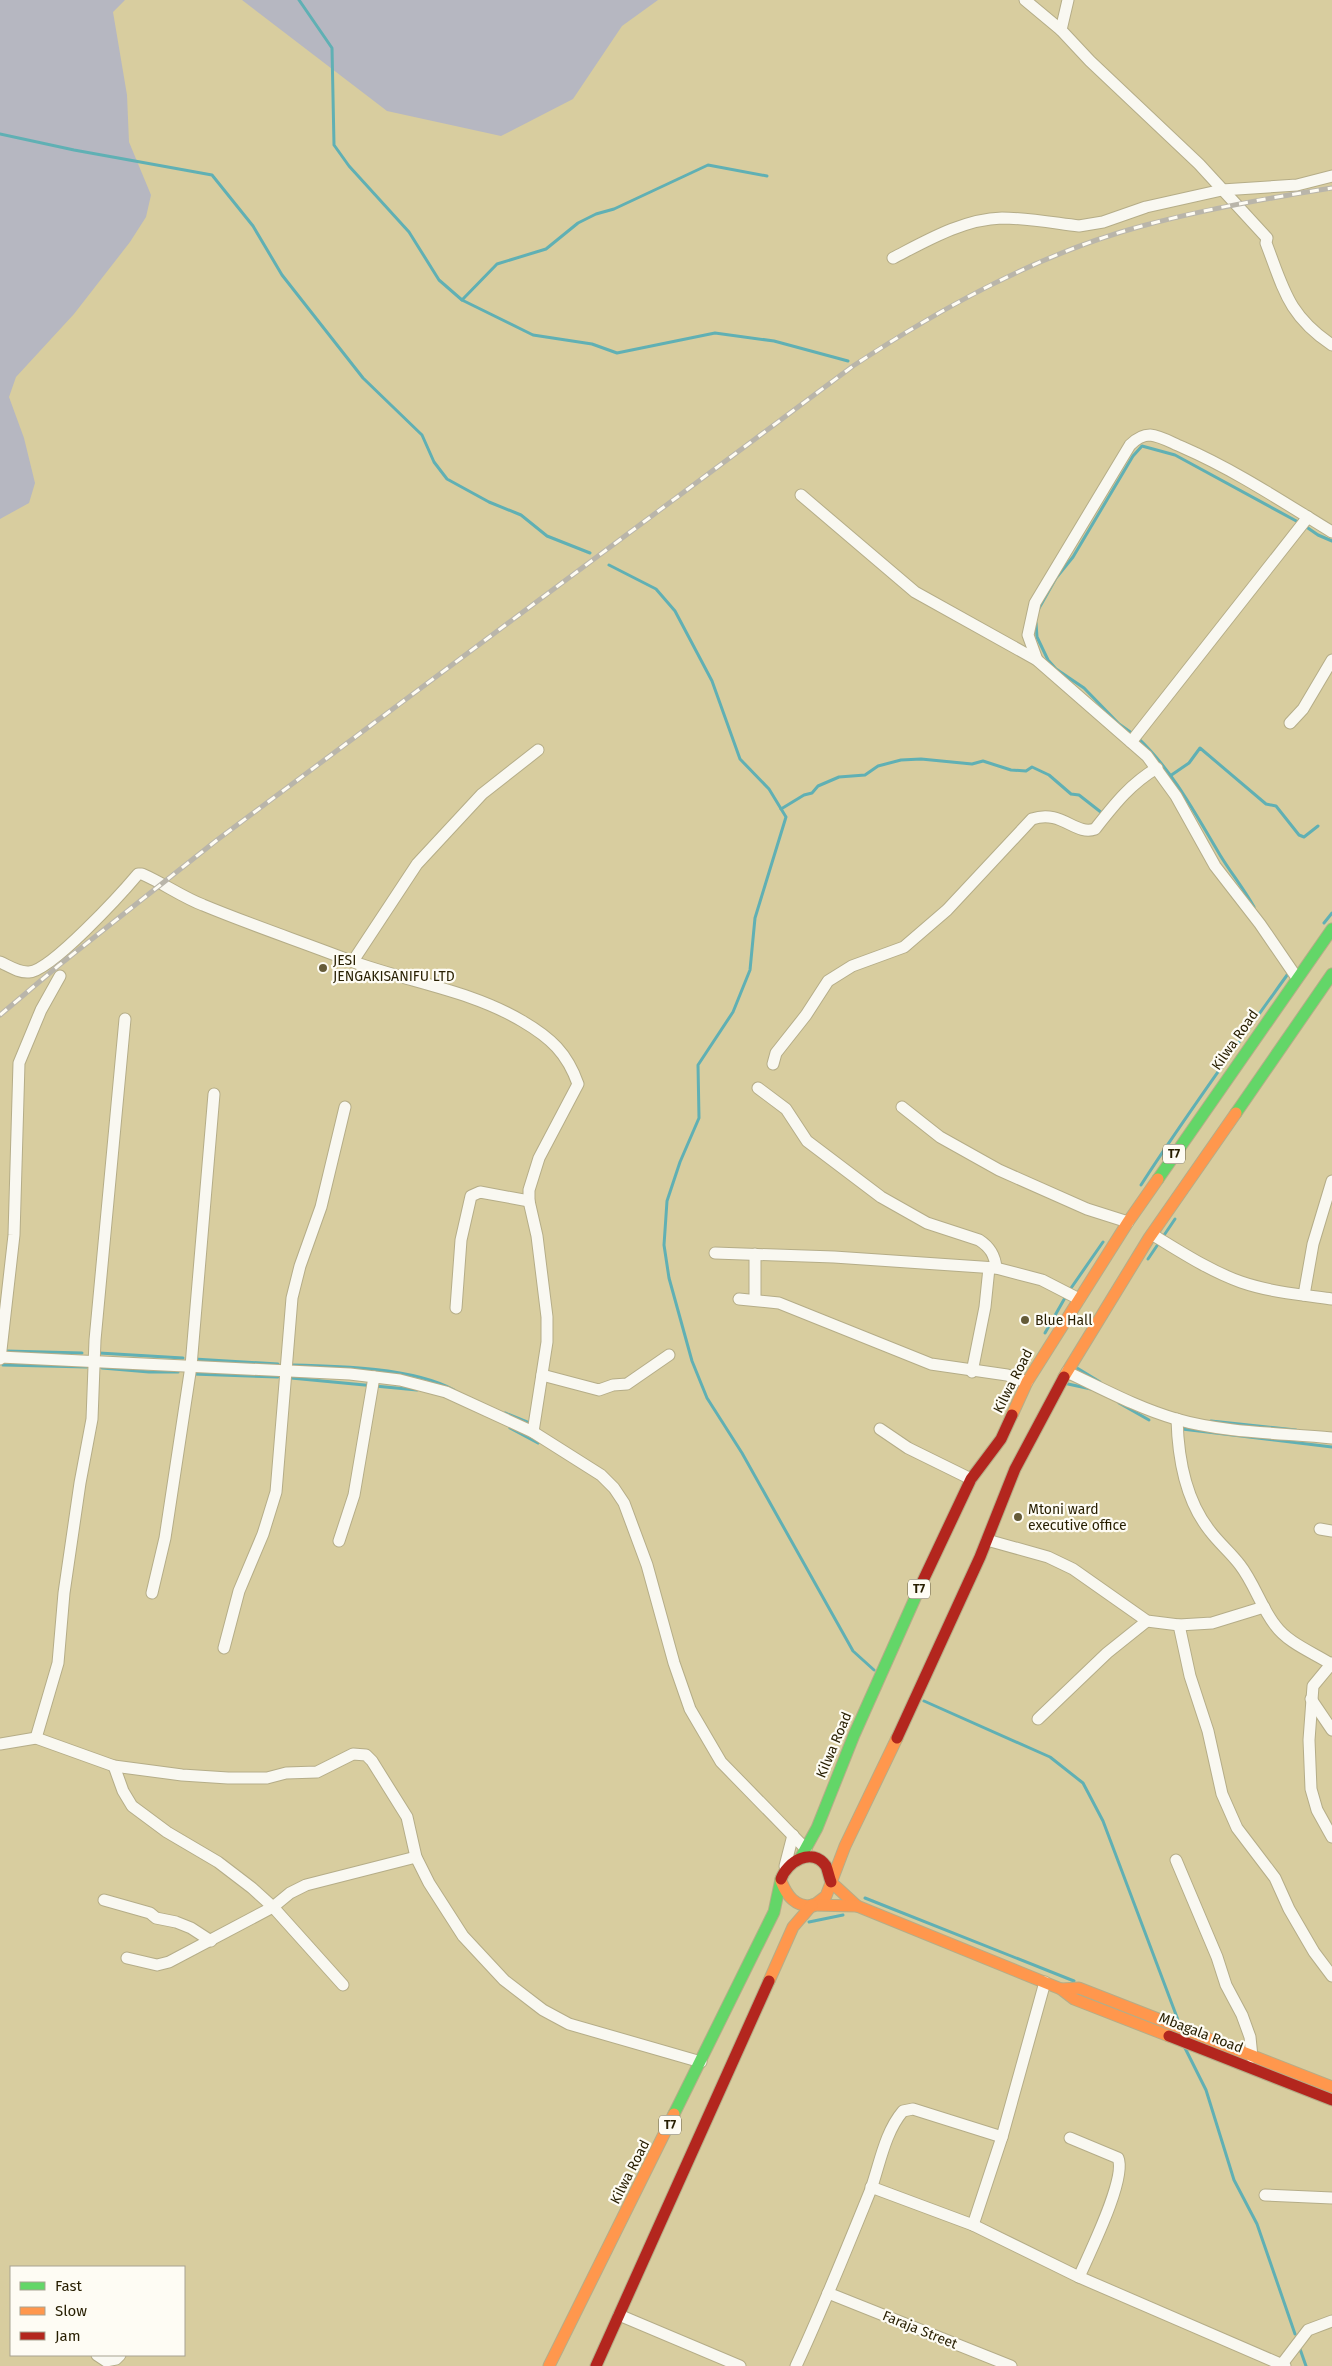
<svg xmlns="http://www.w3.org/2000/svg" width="1332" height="2366" font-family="'Fira Sans',sans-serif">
<rect width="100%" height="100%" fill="#d8cd9f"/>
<g fill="#b6b7c1">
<path d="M0,0H125L113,12L127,95L129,142L151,195L146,217L130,242L74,314L16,377L9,397L24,438L35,483L29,503L0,519Z"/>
<path d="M242,0H658L622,26L573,99L501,136L387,111Z"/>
</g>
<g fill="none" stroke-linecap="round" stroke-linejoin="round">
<g stroke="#60b0b4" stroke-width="3">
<path d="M299,0L332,48L334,145L349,166L409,232L439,280L462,300L533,335L592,344L617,353L715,333L774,341L848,361"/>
<path d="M0,134L74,150L212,175L253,226L282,275L363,378L422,435L434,462L447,479L489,502L521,515L547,536L590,553"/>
<path d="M462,300L497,264L546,249L578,223L596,214L614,209L708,165L767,176"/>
<path d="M1305,526L1318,535L1332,541"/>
<path d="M609,565L656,589L675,611L712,681L740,759L769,789L786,817L755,918L750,970L733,1012L698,1065L699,1118L680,1162L667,1201L664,1245L669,1278L692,1361L707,1398L742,1453L853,1651L874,1670"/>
<path d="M1038,610L1056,578L1073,557L1133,456L1142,446L1175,455L1300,523"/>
<path d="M1036,623L1037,637L1048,660L1056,669L1084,688L1119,724L1133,734"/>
<path d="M1138,738C1173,771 1196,815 1220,855C1231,873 1244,889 1254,907"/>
<path d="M1170,776L1189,763L1200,748L1266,804L1276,806L1299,835L1304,837L1318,826"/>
<path d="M781,809L804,795L812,793L818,786L839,777L865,775L878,766L901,760L921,759L972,764L983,761L1011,770L1026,771L1032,767L1049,775L1071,794L1079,795L1102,813"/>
<path d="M1324,923L1332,913"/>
<path d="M1141,1185C1188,1112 1239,1042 1290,971"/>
<path d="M1148,1259L1175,1219"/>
<path d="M1069,1291L1103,1242"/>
<path d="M1045,1333L1066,1296"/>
<path d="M6,1351L82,1353"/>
<path d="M99,1353L183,1358"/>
<path d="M194,1359L278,1364"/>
<path d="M3,1365L87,1367"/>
<path d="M288,1365C336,1366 412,1367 454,1390"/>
<path d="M102,1368L149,1372H178"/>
<path d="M1077,1368L1100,1382"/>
<path d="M192,1374L278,1377"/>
<path d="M291,1378L417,1390"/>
<path d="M1068,1384L1091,1389"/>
<path d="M1119,1403L1149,1420"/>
<path d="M505,1413L532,1424"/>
<path d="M1211,1421L1296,1430"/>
<path d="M510,1428L538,1443"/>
<path d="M1182,1429L1332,1447"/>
<path d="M924,1701L1050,1757L1083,1783L1103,1821L1178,2020"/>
<path d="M865,1898L1074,1981"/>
<path d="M809,1922L843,1915"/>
<path d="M1185,2048L1206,2090L1234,2180L1257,2224L1295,2334"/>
<path d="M1300,2349L1306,2366"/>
</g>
<g stroke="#b5ad88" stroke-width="13">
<g id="street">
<path d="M1025,0L1061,30L1090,61L1199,164L1267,238L1266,243C1284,290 1288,315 1332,345"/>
<path d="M1061,30L1068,0"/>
<path d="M893,258C926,241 963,219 1002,218C1027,218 1054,223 1079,226L1103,222L1146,207L1222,190L1297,185L1332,176"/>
<path d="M801,495L915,592L1037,660L1147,756L1176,796L1215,866L1260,924L1297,978"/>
<path d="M1037,660L1028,635L1035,603L1130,445C1136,439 1142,435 1150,435C1161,436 1172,443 1182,447C1235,470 1283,502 1332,532"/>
<path d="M1290,723L1303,709L1332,660"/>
<path d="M1131,742L1308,517"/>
<path d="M353,961L417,864L482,794L538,750"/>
<path d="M0,962C9,966 19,973 29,972C51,971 122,893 138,874H142C163,883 182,897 203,905C251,925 302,942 351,961C408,982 470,990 522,1021C551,1038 567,1053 578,1084L539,1158L529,1190V1201L537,1236L547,1317V1342L533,1432"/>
<path d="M773,1064L776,1053L806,1015L828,981L852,966L904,947L947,910L1032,819C1062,809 1075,836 1095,829C1114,805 1130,784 1157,768"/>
<path d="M758,1088L786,1109L807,1141L881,1197L927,1223L979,1240C990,1247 995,1255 996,1268"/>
<path d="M902,1107L940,1137L999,1170L1087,1209L1128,1222"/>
<path d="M1153,1235C1181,1252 1210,1271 1241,1282C1270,1292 1302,1295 1332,1299"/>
<path d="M715,1253L834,1257L996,1268L1042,1280L1079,1299"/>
<path d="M755,1254V1300"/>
<path d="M1304,1295L1313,1244L1332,1181"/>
<path d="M739,1299L779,1303L931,1364L1007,1375L1027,1382"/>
<path d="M456,1308L461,1240L471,1196L480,1192L529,1201"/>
<path d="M0,1357L350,1374L400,1380L446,1392L533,1432L601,1475L614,1488L624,1503L647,1565L674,1663L690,1709L721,1762L806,1849"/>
<path d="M0,1359L14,1235L19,1063L41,1010L60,976"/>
<path d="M972,1372L985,1307L989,1268"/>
<path d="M1067,1372C1103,1389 1138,1408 1176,1419C1224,1433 1282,1433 1332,1438"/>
<path d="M542,1375L599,1390L613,1385L627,1384L669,1355"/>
<path d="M1177,1419C1178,1457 1186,1501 1210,1531C1219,1543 1231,1553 1240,1565C1254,1583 1261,1607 1275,1625C1288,1643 1312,1652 1331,1664"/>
<path d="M880,1429L908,1448L971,1479"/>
<path d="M1320,1529L1332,1531"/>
<path d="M987,1540L1048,1557L1073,1569L1147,1621L1179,1625L1212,1623L1264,1607"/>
<path d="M339,1541L354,1495L374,1377"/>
<path d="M152,1593L165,1538L191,1366L214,1094"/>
<path d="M1179,1625L1190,1676L1208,1731L1222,1794L1237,1828L1275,1878L1289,1909L1314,1952L1332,1976"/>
<path d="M224,1648L239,1591L263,1534L276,1492L292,1298L300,1266L321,1207L345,1107"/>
<path d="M1332,1663L1313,1686L1309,1740L1311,1789L1317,1810L1332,1837"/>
<path d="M1311,1699L1332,1730"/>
<path d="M1038,1719L1107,1653L1147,1621"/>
<path d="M36,1738L58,1663L64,1593L80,1483L92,1419L95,1340L125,1019"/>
<path d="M0,1744L36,1738L114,1766L182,1775L228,1778H267L286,1773L317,1772L353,1754L366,1755L372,1761L407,1817L416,1857L429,1883L463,1936L504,1980L543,2010L569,2024L701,2062"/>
<path d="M114,1766L123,1791L132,1806L167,1832L218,1862L252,1888L273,1907L343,1985"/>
<path d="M1176,1860L1217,1957L1226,1985L1242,2015L1250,2037L1252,2057"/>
<path d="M785,1866L793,1835"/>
<path d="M104,1900L150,1913L156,1918L176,1922L191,1928L211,1941"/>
<path d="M127,1958L157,1965L169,1962L273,1907L290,1893L306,1885L416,1857"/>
<path d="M1070,2138L1118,2158C1127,2178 1089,2254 1079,2277"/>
<path d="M871,2187L973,2225L1079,2277L1285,2366"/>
<path d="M1265,2195L1332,2198"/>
<path d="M973,2225L1002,2137L1045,1982"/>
<path d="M828,2293L1011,2366"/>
<path d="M619,2315L740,2366"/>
<path d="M97,2355L106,2361L116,2359L120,2355"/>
<path d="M1282,2364L1308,2330L1332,2321"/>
<path d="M796,2366C823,2308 847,2248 871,2189C880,2163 885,2132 903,2111L913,2109L1002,2137"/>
</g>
</g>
<g stroke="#b5ad88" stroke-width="13">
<g id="fast">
<path d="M1236,1113L1332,974"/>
<path d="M1158,1179L1332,929"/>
<path d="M801,1857L817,1828L854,1735L920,1587"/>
<path d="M674,2114L774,1912L781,1879"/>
</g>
</g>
<g stroke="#b5ad88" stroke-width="13">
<g id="slow">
<path d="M1064,1377L1149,1238L1236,1113"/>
<path d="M1012,1415L1027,1382L1128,1222L1158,1179"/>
<path d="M781,1881C787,1896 795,1907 813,1906L826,1896L845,1846L897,1738"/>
<path d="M831,1882L857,1906L1061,1989L1074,1999L1169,2036"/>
<path d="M812,1905L857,1906"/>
<path d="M769,1981L793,1927L812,1905"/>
<path d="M1061,1989L1079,1988L1332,2087"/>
<path d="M549,2366L674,2114"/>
</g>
</g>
<g stroke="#b5ad88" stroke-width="13">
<g id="jam">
<path d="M920,1587L971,1479L1001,1439L1012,1415"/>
<path d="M897,1738L980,1557L1015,1469L1064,1377"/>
<path d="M781,1879C787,1862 812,1846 826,1866C828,1871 829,1877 831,1882"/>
<path d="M1169,2036L1332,2100"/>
<path d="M596,2366L769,1981"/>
</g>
</g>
<use href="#street" stroke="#f9f8f1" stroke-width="11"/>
<use href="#fast" stroke="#63d668" stroke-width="11"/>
<use href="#slow" stroke="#ff974d" stroke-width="11"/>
<use href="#jam" stroke="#b3261e" stroke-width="11"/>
<g stroke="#b9b5aa" stroke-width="5">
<path id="rail" d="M0,1015L58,966L217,840L853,366C943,307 1038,254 1142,226C1205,209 1268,198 1332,188"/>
</g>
<use href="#rail" stroke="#fefcf4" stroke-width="3" stroke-dasharray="9" stroke-linecap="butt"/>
</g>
<g fill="#655b38" stroke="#fefcf4" stroke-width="2">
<circle cx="323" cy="968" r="5"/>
<circle cx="1025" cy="1320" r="5"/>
<circle cx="1018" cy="1517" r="5"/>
</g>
<g text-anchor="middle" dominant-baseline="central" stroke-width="4.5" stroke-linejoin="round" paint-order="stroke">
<g fill="#fefcf4" stroke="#686149" stroke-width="1">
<rect x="1163" y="1144.5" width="22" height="19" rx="4"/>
<rect x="908" y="1579.5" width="22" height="19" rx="4"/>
<rect x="659" y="2115.5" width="22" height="19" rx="4"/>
</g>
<g font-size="12" font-weight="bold" fill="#271e00">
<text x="1174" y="1154">T7</text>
<text x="919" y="1589">T7</text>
<text x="670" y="2125">T7</text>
</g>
<g font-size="14" fill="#271e00" stroke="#fefcf4" text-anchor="start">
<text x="333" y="960">JESI<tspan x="333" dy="16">JENGAKISANIFU LTD</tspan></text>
<text x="1035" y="1320">Blue Hall</text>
<text x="1028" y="1509">Mtoni ward<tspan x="1028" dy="16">executive office</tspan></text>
</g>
<g font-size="14" fill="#271e00" stroke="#fefcf4">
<text transform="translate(1235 1040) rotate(-55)">Kilwa Road</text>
<text transform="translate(1013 1381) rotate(-63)">Kilwa Road</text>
<text transform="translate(834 1745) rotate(-67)">Kilwa Road</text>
<text transform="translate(1201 2033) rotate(21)">Mbagala Road</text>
<text transform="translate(630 2172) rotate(-63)">Kilwa Road</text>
<text transform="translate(920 2330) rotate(22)">Faraja Street</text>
</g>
</g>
<rect x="10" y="2266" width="175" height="90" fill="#fefcf4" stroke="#a8a392"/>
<rect x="20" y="2282" width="25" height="8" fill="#63d668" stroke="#a8a392"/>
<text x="55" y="2291" font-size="15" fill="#271e00">Fast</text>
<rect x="20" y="2307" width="25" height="8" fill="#ff974d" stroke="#a8a392"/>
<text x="55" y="2316" font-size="15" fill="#271e00">Slow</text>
<rect x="20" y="2332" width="25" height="8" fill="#b3261e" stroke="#a8a392"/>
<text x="55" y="2341" font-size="15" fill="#271e00">Jam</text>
</svg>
